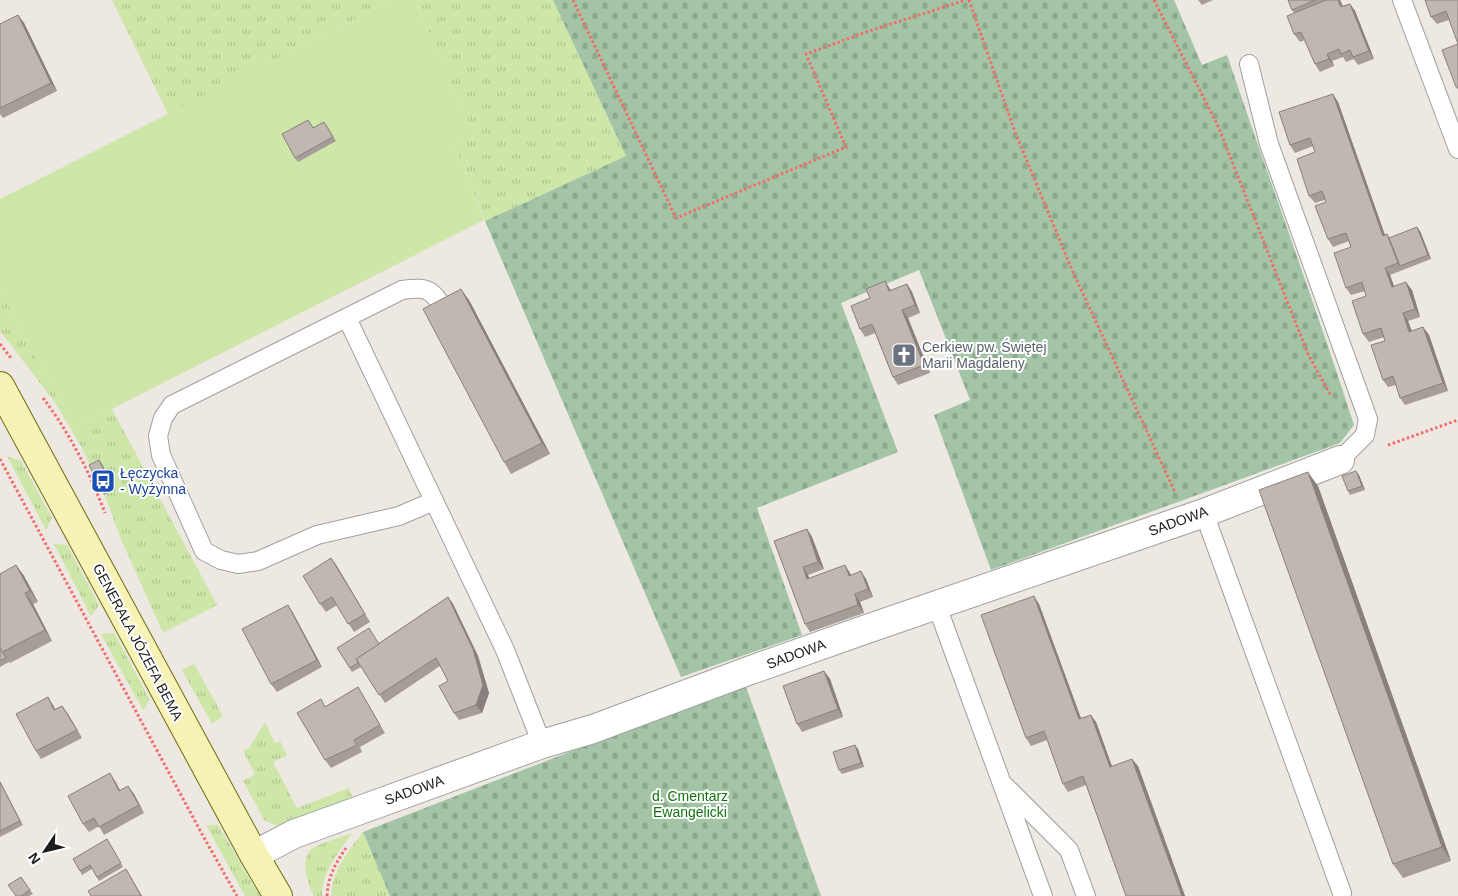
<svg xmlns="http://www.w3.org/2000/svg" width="1458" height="896" font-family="Arial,sans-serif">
<defs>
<pattern id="grass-tufts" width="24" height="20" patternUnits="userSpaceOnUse" patternTransform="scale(1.25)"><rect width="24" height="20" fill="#cee6a8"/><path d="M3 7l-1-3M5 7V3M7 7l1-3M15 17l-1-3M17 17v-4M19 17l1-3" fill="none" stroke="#b0c590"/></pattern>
<pattern id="cemetery-stones" width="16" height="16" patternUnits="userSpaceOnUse" patternTransform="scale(1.25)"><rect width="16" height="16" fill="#a3c5a5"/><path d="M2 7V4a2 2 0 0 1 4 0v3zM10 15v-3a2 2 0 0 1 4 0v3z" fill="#8ca98d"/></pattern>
</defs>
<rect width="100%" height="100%" fill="#ede8e1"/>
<g fill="url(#grass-tufts)">
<path d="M112,0H393L168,114Z"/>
<path d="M415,0H553L626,156L485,221L454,146L475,136Z"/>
<path d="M0,288L74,428L112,409L217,605L163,633L120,537L107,501L82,448L54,401L0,331Z"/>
<path d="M7,456L21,461L52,518L46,530Z"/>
<path d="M54,544L67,545L99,605L91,616Z"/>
<path d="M114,633L150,700L143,710L101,634Z"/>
<path d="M194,664L223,716L212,724L182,670Z"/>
<path d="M265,722L275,743L280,741L287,755L273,762L297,808L349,788L353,799L278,826L265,821L243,781L255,774L243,751L249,748Z"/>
<path d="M206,825H218L260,896H245Z"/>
<path d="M363,832L390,896H331C332,870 348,852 363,832Z"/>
<path d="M352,833C339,852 322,871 322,896H314C308,885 299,858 312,849C320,843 342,837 352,833Z"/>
</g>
<g fill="url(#cemetery-stones)">
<path d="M553,0H1174L1202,65L1227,55C1269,179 1314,301 1354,425L1340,443L991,570L934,415L970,400L919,270L841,303L898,452L757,508L802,635L681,677L485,221L626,156Z"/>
<path d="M745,684L821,896H390L363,832Z"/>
</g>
<path fill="#cee6a8" d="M393,0H415L475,136L454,146L484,220L74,428L0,288V199Z"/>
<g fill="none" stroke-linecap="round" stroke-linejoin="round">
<g stroke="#a0a0a0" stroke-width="20">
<g id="lane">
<path d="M1402,0L1458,149"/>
<path d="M1249,64L1269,144L1368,419L1365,435L1340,460"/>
<path d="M347,318L505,650L542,744"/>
<path d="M434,501L399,516L317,535L258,561L238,564L221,560L204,551L161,455L158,436L163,418L172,405L402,290C429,286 432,290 446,312"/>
<path d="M1204,513L1342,893"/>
<path d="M937,606L1043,896"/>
<path d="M1005,786L1069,850L1086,896"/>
</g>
</g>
<g stroke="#a0a0a0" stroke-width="30">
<path id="street" d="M254,855L294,834L542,744L593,729L748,671L864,630L1204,513L1340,460"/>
</g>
<g stroke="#6d6c08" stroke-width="30">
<path id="secondary" d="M0,386L254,855L278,896"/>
</g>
<g stroke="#f46b6c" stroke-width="3" stroke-dasharray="2.5 2.5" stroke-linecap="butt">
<path d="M573,0L676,218L846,147L806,54L869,31L966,0"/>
<path d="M969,0L1015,132L1072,270L1175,492"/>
<path d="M1154,0L1218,126L1308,354L1331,396"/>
<path d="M0,344L11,358"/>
<path d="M43,398C69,432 90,473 105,513"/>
<path d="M1388,445L1458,420"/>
<path d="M0,459L202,834L237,896"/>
<path d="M327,896C328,877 335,864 346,848"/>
</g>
<use href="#lane" stroke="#fff" stroke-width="18"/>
<use href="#street" stroke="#fff" stroke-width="28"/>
<use href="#secondary" stroke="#f7f2b6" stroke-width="28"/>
</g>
<g fill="#a69d98">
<path d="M1198,0H1213L1202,5Z"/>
<path d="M1288,0H1340L1343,6L1350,4L1355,11L1374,59L1358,65L1354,59L1346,62L1343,57L1332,61L1334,66L1320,72L1315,64L1305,40L1300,42L1294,34V13L1292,10Z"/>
<path d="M1458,0V90L1456,87L1458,44L1449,20L1437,24L1431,17Z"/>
<path d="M18,15L24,23L57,91L3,118L0,114V24Z"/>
<path d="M1338,102L1385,235L1389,238L1420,231L1431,259L1390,275L1394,286L1412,290L1420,317L1408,321L1412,331L1423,327L1429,335L1448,391L1405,405L1400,398L1396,385L1388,387L1383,380L1385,341L1384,337L1369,342L1363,334L1366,296L1365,291L1351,295L1346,288L1351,247L1349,241L1333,247L1328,239L1326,202L1325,200L1315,203L1309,196L1315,152L1313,146L1295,153L1290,145Z"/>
<path d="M308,120L314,128L327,126L336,141L298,162L295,158Z"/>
<path d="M885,281L891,291L907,284L912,292L920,313L908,318L930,373L898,385L893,377L875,333L865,337L860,329L870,298Z"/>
<path d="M469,300L550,454L511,474L504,462Z"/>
<path d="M99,460L115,490L104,495L102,491Z"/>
<path d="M1359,475L1365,490L1350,495L1348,491Z"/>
<path d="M1318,486L1451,861L1403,878L1393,864Z"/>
<path d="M807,529L812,537L824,569L808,575L809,578L850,573L851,575L866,579L873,597L860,602L864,613L810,632L805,624L774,541Z"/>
<path d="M331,558L370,622L354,632L337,605L326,612L320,604Z"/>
<path d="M16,565L24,576L38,602L33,604L52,641L10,663L9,662L0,667V574Z"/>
<path d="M448,597L453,604L478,656L489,693L482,713L459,720L454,713L448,681L440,666L385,703L361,667L352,672L337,648L379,643Z"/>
<path d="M1039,604L1081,718L1096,722L1112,766H1138L1185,896H1126L1086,785L1068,792L1063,784L1047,740L1031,746L1026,738Z"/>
<path d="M288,605L293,613L322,667L277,692L271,684Z"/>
<path d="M824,671L830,679L843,717L802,732L797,724Z"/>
<path d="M358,687L363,695L385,733L360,747L362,752L331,768L325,760L326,706Z"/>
<path d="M53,705L55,710L68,714L82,738L41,759L36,751Z"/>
<path d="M858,749L864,767L842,774L839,770Z"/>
<path d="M0,781L23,825L0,837Z"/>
<path d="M115,781L120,791L134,794L144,813L104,835L99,826L89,832L83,824Z"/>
<path d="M107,839L123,867L99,881L92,869L82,875L80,871Z"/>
<path d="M21,877L33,894L29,896H16Z"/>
</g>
<g fill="#87807c">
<path d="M1338,0H1340L1346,15L1341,7Z"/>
<path d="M1350,4L1355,11L1374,59L1369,51Z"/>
<path d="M18,15L24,23L57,91L51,83Z"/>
<path d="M1327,54L1332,61L1334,66L1329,59Z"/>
<path d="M1333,94L1338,102L1388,244L1383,236Z"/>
<path d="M1417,227L1420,231L1431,259L1428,255Z"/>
<path d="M1387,234L1392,242L1400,266L1398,263Z"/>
<path d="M1385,268L1390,275L1397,295L1392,287Z"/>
<path d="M885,281L890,289L894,299L889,291Z"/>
<path d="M1406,282L1412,290L1420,317L1415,309Z"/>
<path d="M907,284L912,292L920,313L915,305Z"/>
<path d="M461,289L469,300L550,454L542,443Z"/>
<path d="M902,310L908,318L930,373L924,365Z"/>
<path d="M1403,313L1408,321L1415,340L1409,332Z"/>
<path d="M1423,327L1429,335L1448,391L1443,383Z"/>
<path d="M99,460L102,464L115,490L112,486Z"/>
<path d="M1356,471L1359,475L1365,490L1362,486Z"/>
<path d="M1308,472L1318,486L1451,861L1442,847Z"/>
<path d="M807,529L812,537L824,569L818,562Z"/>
<path d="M331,558L337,566L370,622L365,614Z"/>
<path d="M16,565L24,576L38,602L30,591Z"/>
<path d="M845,565L850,573L854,583L849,576Z"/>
<path d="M803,567L808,575L812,587L807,579Z"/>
<path d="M861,571L866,579L873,597L868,589Z"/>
<path d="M25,593L33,604L52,641L45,630Z"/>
<path d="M855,594L860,602L864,613L858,605Z"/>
<path d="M1034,596L1039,604L1084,727L1079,719Z"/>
<path d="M448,597L453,604L478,656L489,693L482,713L476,705Z"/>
<path d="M288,605L293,613L322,667L317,660Z"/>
<path d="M824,671L830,679L843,717L838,709Z"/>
<path d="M48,697L53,705L60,718L54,710Z"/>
<path d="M62,706L68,714L82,738Z"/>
<path d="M1091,715L1096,722L1115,775L1110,767Z"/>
<path d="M855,745L858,749L864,767L861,763Z"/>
<path d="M1132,759L1138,766L1185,896H1182Z"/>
<path d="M110,773L115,781L125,799L119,791Z"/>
<path d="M128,786L134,794L144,813L139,805Z"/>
<path d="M126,869L131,877L142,896H141Z"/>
</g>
<g fill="#c1b7b1" stroke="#87807c">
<path d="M1288,0H1315L1292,10Z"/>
<path d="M1326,0H1338L1341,7L1350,4L1369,51L1353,57L1350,50L1341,54L1339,49L1327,54L1329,59L1315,64L1301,32L1294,34L1287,16Z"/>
<path d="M1425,0H1458V87H1456L1442,50L1458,44L1446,11L1431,17Z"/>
<path d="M18,15L51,83L0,108V24Z"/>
<path d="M1333,94L1383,236L1387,234L1398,263L1385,268L1392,287L1406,282L1415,309L1403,313L1409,332L1423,327L1443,383L1400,398L1393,376L1383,380L1371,345L1385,341L1381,328L1363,334L1352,301L1366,296L1362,282L1346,288L1334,253L1351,247L1346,233L1328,239L1315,206L1326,202L1322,191L1309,196L1297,159L1315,152L1310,138L1290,145L1279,112Z"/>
<path d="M308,120L313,128L324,122L333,137L295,158L282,134Z"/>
<path d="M1417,227L1428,255L1400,266L1389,238Z"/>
<path d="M885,281L889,291L907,284L915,305L902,310L924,365L893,377L872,324L860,329L851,306L870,298L866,289Z"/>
<path d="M461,289L542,443L504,462L423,309Z"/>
<path d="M99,460L112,486L102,491L89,465Z"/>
<path d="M1356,471L1362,486L1348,491L1342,476Z"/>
<path d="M1308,472L1442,847L1393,864L1259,490Z"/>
<path d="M807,529L818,562L803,567L807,579L845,565L849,576L861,571L868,589L855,594L858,605L805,624L774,541Z"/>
<path d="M331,558L365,614L348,624L332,597L320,604L303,576Z"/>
<path d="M16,565L30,591L25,593L45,630L2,652L0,648V574Z"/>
<path d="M1034,596L1079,719L1091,715L1110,767L1132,759L1182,896H1126L1083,776L1063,784L1044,731L1026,738L981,615Z"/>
<path d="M448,597L473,649L483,685L476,705L454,713L439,686L448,681L436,658L379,695L356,659Z"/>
<path d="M288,605L317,660L271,684L242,629Z"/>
<path d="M369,628L379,644L356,659L358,663L350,668L337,648Z"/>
<path d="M0,648L6,658L0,661Z"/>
<path d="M824,671L838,709L797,724L783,686Z"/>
<path d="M358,687L380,725L354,740L357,745L325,760L297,713L321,699L325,707Z"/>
<path d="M48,697L54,710L62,706L77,730L36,751L16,714Z"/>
<path d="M855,745L861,763L839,770L833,752Z"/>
<path d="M110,773L119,791L128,786L139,805L99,827L94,818L83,824L68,796Z"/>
<path d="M0,782L20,821L0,831Z"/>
<path d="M107,839L121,863L97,877L90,865L80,871L73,859Z"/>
<path d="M126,869L141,896H91L88,891Z"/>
<path d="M21,877L30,890L21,896H16L8,885Z"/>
</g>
<defs>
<g id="church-square" transform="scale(1.25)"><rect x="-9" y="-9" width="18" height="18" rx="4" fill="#6b7280" stroke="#fff"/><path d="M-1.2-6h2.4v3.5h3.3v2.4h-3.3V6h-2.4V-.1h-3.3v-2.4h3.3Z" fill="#fff"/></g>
<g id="bus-square" transform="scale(1.25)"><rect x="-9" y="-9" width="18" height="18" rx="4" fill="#1a4fb4" stroke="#fff"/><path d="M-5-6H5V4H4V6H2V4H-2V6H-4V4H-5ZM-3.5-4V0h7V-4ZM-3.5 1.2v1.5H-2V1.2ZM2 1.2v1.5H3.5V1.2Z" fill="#fff"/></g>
</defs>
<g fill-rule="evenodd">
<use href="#church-square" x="904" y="355"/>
<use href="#bus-square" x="103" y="481"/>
</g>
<g text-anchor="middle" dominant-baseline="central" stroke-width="4" stroke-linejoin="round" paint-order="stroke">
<g font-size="14" fill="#5b616d" stroke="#fff" text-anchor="start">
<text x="922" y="347">Cerkiew pw. Świętej<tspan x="922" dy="16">Marii Magdaleny</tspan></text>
</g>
<g font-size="14" fill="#164399" stroke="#fff" text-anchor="start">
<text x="120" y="473">Łęczycka<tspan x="120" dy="16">- Wyżynna</tspan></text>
</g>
<g font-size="14" fill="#1c1c1c" stroke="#fff">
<text transform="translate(1178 521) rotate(-20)">SADOWA</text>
<text transform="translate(138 642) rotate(62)">GENERAŁA JÓZEFA BEMA</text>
<text transform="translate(796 654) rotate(-20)">SADOWA</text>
<text transform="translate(414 790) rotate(-20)">SADOWA</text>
</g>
<g font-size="14" fill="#12740f" stroke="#fff">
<text x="690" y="796">d. Cmentarz<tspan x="690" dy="16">Ewangelicki</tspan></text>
</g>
</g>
<g transform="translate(45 851) rotate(235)" stroke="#ffffff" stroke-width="4" paint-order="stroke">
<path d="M0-4L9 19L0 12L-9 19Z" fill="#1c1c1c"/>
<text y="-8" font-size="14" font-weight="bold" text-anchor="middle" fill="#1c1c1c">N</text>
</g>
</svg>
